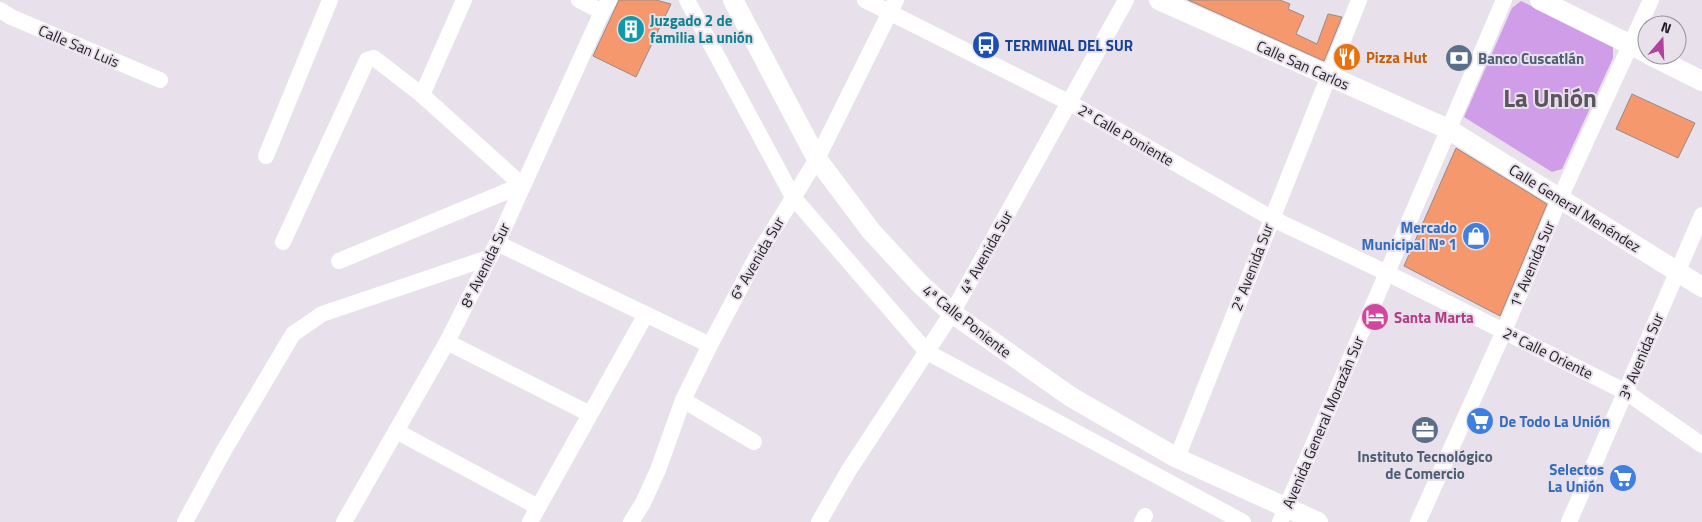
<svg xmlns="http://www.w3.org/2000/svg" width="1702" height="522" font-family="'Titillium Web',sans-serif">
<rect width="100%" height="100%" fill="#e8e0eb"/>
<path fill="#d09de8" d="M1521,1L1613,45V58L1562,169L1552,172L1464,117L1512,8Z"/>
<g fill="#f6986e" stroke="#978b85">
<path d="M619,0H656L671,4L636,77L593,56Z"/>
<path d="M1188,0H1280L1290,4L1288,9L1304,16L1296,34L1317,44L1328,14L1342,17L1324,61Z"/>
<path d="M1632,94L1695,123L1678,158L1616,129Z"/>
<path d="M1456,148L1547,204L1500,316L1404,266Z"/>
</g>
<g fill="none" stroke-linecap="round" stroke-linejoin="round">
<g stroke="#fff" stroke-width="16">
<path d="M579,0L602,12"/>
<path d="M687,0L793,197L927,352L1243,522"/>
<path d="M865,0L1070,103L1271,218L1387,273L1626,392L1702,445"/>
<path d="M0,10L11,17L160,80"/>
<path d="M422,95L464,0"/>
<path d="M266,156L330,0"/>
<path d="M283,242L367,60L374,58L422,95L522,185L339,261"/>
<path d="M497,243L710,345"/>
<path d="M447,342L590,414"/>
<path d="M683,400L754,442"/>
<path d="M396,431L538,507"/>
<path d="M1177,458L1359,0"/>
<path d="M185,522L223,452L293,334L322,314L488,258"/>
<path d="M344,522L447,342L497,243L602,12L609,0"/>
<path d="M530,522L645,316"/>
<path d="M631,522L643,503L658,470L683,400L710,345L756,258L817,159L896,0"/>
<path d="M819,522L849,470L952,313L1126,0"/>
<path d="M1142,522L1145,516"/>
<path d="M1280,522L1504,0"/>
<path d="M1418,522L1504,331L1560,198L1651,0"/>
<path d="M1569,522L1702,215"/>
</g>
<g stroke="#fff" stroke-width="20">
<path d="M733,0L817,159L871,231L920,284L952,313L1071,397L1177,458L1318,522"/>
<path d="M1159,0L1448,129L1702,287"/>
<path d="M1540,0L1647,53"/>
<path d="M1650,55L1702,81"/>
</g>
</g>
<defs>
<g id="building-disc" transform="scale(1.4375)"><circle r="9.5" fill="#0f9aa8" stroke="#e8e0eb"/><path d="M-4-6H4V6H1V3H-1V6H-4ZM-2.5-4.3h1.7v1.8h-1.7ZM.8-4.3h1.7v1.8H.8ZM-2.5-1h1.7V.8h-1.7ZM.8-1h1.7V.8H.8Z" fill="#fff"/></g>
<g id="bus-disc" transform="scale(1.4375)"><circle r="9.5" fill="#1a4fb4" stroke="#e8e0eb"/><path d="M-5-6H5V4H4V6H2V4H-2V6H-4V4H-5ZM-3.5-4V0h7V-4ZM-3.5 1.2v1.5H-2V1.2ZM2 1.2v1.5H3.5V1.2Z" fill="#fff"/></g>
<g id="restaurant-disc" transform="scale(1.4375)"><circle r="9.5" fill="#e8710a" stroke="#e8e0eb"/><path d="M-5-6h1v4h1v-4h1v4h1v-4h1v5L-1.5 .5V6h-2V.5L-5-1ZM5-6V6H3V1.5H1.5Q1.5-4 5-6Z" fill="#fff"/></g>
<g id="bank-disc" transform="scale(1.4375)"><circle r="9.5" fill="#5c6f8a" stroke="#e8e0eb"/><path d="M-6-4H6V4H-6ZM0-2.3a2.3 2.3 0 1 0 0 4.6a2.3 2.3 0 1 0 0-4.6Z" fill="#fff"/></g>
<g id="shop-disc" transform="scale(1.4375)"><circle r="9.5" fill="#3f7fe0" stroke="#e8e0eb"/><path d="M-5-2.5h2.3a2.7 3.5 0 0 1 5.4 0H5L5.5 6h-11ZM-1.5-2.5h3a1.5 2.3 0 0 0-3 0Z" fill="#fff"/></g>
<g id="hotel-disc" transform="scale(1.4375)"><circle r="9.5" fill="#d1479c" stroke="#e8e0eb"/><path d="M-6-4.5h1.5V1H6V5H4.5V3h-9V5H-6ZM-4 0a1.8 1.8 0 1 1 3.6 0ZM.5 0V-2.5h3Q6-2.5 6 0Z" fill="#fff"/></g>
<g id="supermarket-disc" transform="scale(1.4375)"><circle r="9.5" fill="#3f7fe0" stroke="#e8e0eb"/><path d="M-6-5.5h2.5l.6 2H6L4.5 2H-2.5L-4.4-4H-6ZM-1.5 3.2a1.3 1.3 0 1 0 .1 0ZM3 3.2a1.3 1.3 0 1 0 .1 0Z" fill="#fff"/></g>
<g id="office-disc" transform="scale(1.4375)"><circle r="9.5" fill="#5c6f8a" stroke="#e8e0eb"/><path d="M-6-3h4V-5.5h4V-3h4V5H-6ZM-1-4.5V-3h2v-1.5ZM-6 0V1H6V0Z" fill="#fff"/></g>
</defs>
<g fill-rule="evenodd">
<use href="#building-disc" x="631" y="29"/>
<use href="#bus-disc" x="986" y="45"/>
<use href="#restaurant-disc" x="1347" y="57"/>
<use href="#bank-disc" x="1459" y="58"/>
<use href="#shop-disc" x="1476" y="236"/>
<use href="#hotel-disc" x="1375" y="317"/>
<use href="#supermarket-disc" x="1480" y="421"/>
<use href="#office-disc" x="1425" y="430"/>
<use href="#supermarket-disc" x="1623" y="478"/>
</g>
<g text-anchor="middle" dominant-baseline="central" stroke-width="4" stroke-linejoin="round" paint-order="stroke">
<g font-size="15" font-weight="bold" fill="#0d838f" stroke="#e8e0eb" text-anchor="start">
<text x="650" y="20">Juzgado 2 de<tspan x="650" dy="17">familia La unión</tspan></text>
</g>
<g font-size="15" font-weight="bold" fill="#164399" stroke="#e8e0eb" text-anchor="start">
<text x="1005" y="45">TERMINAL DEL SUR</text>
</g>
<g font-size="15" fill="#201e22" stroke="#e8e0eb">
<text transform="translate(79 46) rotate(23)">Calle San Luis</text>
<text transform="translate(1303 65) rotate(24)">Calle San Carlos</text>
<text transform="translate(1126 135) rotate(30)">2ª Calle Poniente</text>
<text transform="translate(1575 208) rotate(32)">Calle General Menéndez</text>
<text transform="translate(986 252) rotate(-61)">4ª Avenida Sur</text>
<text transform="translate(757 258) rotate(-60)">6ª Avenida Sur</text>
<text transform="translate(1532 264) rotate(-67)">1ª Avenida Sur</text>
<text transform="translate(485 265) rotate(-64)">8ª Avenida Sur</text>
<text transform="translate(1252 267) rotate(-69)">2ª Avenida Sur</text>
<text transform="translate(967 321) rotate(38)">4ª Calle Poniente</text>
<text transform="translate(1548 353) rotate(26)">2ª Calle Oriente</text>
<text transform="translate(1641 356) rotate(-67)">3ª Avenida Sur</text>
<text transform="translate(1323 422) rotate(-67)">Avenida General Morazán Sur</text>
</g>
<g font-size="15" font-weight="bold" fill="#c56008" stroke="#e8e0eb" text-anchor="start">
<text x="1366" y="57">Pizza Hut</text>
</g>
<g font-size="15" font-weight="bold" fill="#4e5e75" stroke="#e8e0eb" text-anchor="start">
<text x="1478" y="58">Banco Cuscatlán</text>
<text x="1425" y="456" text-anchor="middle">Instituto Tecnológico<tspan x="1425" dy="17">de Comercio</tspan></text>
</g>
<g font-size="15" font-weight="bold" fill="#366cbe" stroke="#e8e0eb" text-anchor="end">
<text x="1457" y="227">Mercado<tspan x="1457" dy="17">Municipal Nº 1</tspan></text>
<text x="1499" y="421" text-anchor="start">De Todo La Unión</text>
<text x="1604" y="469">Selectos<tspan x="1604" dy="17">La Unión</tspan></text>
</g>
<g font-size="15" font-weight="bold" fill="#b23c85" stroke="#e8e0eb" text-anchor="start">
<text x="1394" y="317">Santa Marta</text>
</g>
<g font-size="25" font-weight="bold" fill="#5b555e" stroke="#e8e0eb">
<text x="1550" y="98">La Unión</text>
</g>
</g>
<g transform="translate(1662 40) rotate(19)"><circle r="24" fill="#e8e0eb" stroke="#98929b"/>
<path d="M0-4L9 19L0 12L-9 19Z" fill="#b3429e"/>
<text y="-8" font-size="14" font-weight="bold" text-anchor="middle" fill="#201e22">N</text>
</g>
</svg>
